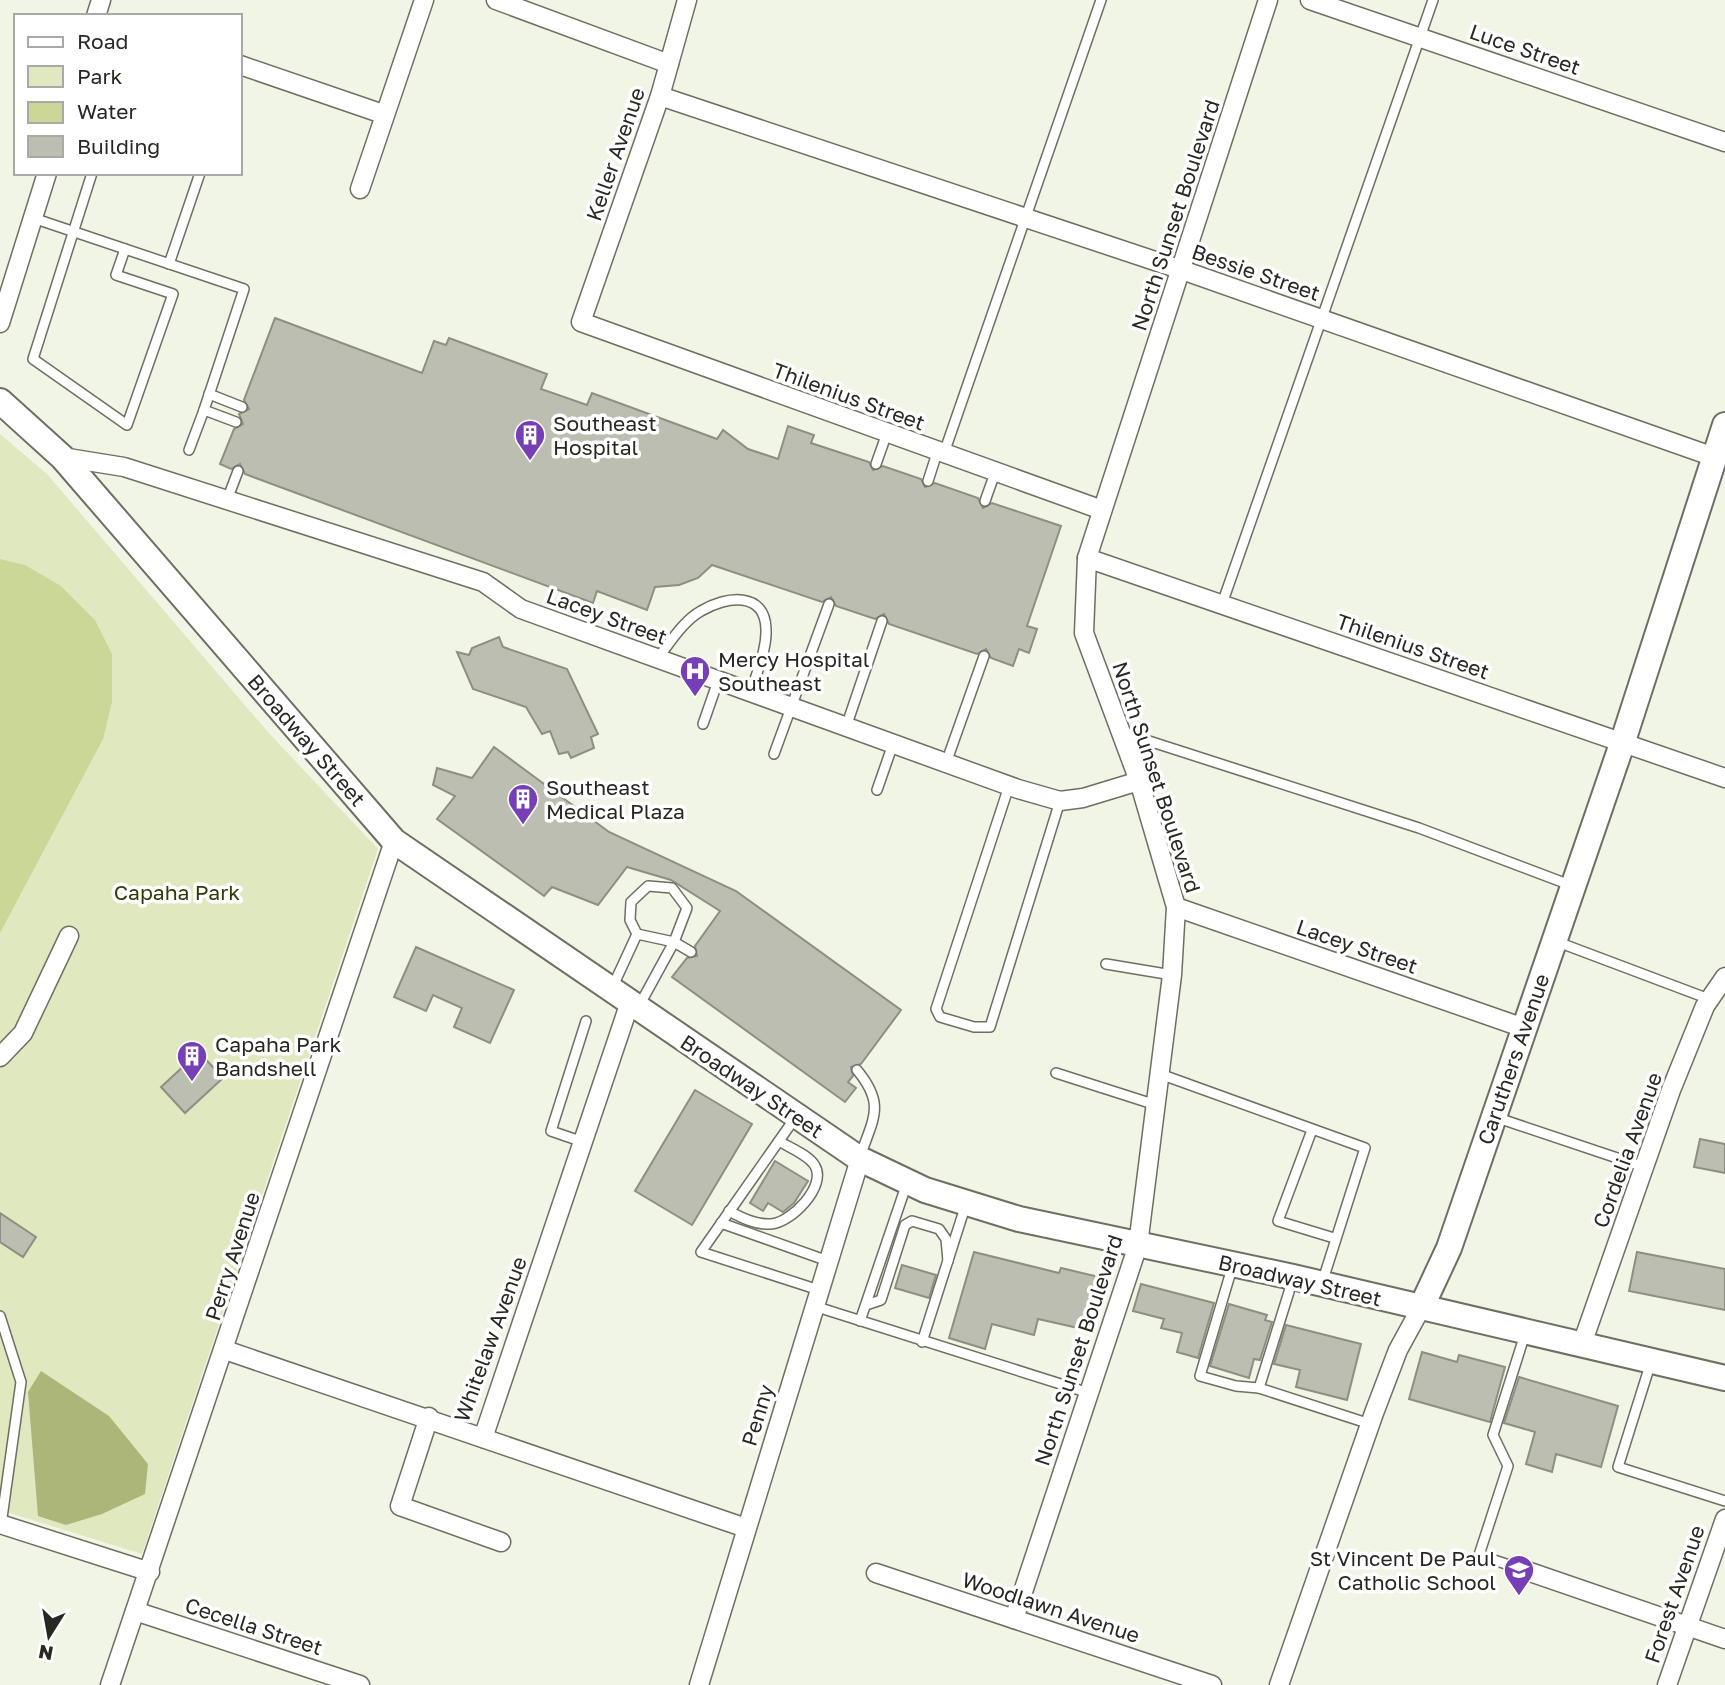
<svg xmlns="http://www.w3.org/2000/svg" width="1725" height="1685" font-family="'Golos Text',sans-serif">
<rect width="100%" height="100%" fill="#f1f5e6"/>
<path fill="#e0e8c0" d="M0,434L47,474L267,731L378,849L142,1554L0,1510Z"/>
<path fill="#abb678" d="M41,1371L109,1416L148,1464L145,1494L102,1514L66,1525L38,1516L28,1392Z"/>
<path fill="#cbd797" d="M0,559L25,565L61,586L95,620L112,654V702L103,739L0,933Z"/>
<g fill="#bbbeb0" stroke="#8c8f82" stroke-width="2">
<path d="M275,318L422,373L434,341L446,345L449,338L547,374L541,389L587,405L592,393L717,439L723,430L748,449L778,459L788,426L814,435L811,443L869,462L873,470L883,466L921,479L925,487L935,483L978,498L983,508L992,503L1061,526L1027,626L1037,629L1029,653L1019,649L1013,666L991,658L986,649L977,654L889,624L884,614L875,619L836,606L831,597L822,602L712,565L698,578L679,585L655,587L647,610L597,591L593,603L245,474L240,464L231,469L220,464L234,429L243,424L239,414L249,409L244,400Z"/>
<path d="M499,637L503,647L567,669L598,734L591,737L594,748L571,758L568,752L559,754L550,731L542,734L526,707L473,689L457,652L469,655L472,648Z"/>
<path d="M494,747L609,832L736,891L901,1010L861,1064L851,1067L853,1076L848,1082L856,1088L845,1102L672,977L687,958L697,956L695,946L720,911L671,880L627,867L598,905L552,887L544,896L437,819L455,796L433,785L437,768L472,778Z"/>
<path d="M416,947L514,990L490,1043L454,1027L462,1008L433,995L426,1011L394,997Z"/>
<path d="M199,1052L223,1078L185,1113L161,1087Z"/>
<path d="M695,1090L752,1124L692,1225L635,1191Z"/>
<path d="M1700,1139L1725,1144V1173L1694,1167Z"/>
<path d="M775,1161L808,1181L794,1203L783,1212L768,1203L763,1211L750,1203Z"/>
<path d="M0,1213L36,1237L23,1257L0,1242Z"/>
<path d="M974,1252L1059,1273L1061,1268L1099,1277L1087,1330L1038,1319L1034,1335L992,1324L985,1349L949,1338Z"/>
<path d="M1637,1252L1725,1269V1310L1629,1291Z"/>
<path d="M902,1265L936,1275L929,1298L895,1288Z"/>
<path d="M1141,1284L1214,1303L1198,1358L1177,1352L1182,1333L1161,1328L1164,1319L1133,1311Z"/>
<path d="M1229,1304L1267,1315L1265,1320L1272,1322L1260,1360L1254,1359L1249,1378L1210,1366Z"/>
<path d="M1286,1325L1361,1344L1347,1400L1296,1387L1300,1370L1274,1364Z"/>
<path d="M1422,1352L1457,1362L1459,1355L1505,1367L1490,1422L1409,1399Z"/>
<path d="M1519,1377L1618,1406L1601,1467L1556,1454L1552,1472L1526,1464L1535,1432L1504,1423Z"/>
</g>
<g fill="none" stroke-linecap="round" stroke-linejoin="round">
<g stroke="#6d6f62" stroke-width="12">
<g id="lane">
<path d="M92,173L33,359L127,425L173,294L116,275L125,249"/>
<path d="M33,218L244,289L204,410L236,422"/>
<path d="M169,264L200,173"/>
<path d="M209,394L242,407"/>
<path d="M189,450L204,410"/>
<path d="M944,453L1101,0"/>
<path d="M876,464L887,433"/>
<path d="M928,481L937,453"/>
<path d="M227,500L238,471"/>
<path d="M985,501L995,473"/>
<path d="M1222,604L1433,0"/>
<path d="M657,659C670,643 683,621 701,611C726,596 765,591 766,629C767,650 756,673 751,693"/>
<path d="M703,724L718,681"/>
<path d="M846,727L882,621"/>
<path d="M1121,732L1419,828L1570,885"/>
<path d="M774,754L829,604"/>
<path d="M946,763L984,656"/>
<path d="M1009,786L936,1009L940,1017L974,1027H990L1060,801"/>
<path d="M877,790L893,744"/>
<path d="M1555,941L1709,999"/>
<path d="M1106,964L1172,975"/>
<path d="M613,986L637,934"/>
<path d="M639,1006L674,942L687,908L672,888L648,886L631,902L630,920L637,934L674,942L691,952"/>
<path d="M857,1070C886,1105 873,1118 860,1157"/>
<path d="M1056,1073L1156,1105"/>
<path d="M1160,1074L1365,1148L1322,1283"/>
<path d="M1495,1117L1644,1167"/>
<path d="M795,1118L701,1252L819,1290"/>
<path d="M1312,1130L1278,1221L1334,1238"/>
<path d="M583,1142L551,1131L586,1021"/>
<path d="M729,1211C742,1218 756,1225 771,1224C791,1223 827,1186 815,1166C809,1155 790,1148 779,1141"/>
<path d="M721,1223L828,1261"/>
<path d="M1232,1268L1200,1376L1236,1386L1259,1388"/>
<path d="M1293,1279L1259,1388L1370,1424"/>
<path d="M866,1305L881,1300L905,1225L912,1221L939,1229L946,1239L948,1261"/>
<path d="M814,1306L1089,1393"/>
<path d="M0,1316L21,1382L1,1525"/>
<path d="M860,1321L907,1183"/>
<path d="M922,1342L966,1204"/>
<path d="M1651,1362L1618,1467L1725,1501"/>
<path d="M1524,1570L1479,1555L1508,1466L1493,1435L1525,1334"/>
</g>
</g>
<g stroke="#6d6f62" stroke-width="21">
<g id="street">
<path d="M496,0L669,64"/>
<path d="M687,0L660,96L581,322L1102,510"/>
<path d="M1310,0L1725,142"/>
<path d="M96,16L101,0"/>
<path d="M240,65L383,114"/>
<path d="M660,96L1182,270L1714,457"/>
<path d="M360,189L424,0"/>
<path d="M0,323L47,173"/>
<path d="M62,457L124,467L483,582L521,609L1018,789L1060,801L1083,798L1139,781"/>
<path d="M1087,558L1725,778"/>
<path d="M1176,907L1524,1028"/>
<path d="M0,1057L23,1033L69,936"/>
<path d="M1582,1344L1671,1090L1705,1006L1725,977"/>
<path d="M225,1350L746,1528"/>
<path d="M429,1417L400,1506L501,1542"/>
<path d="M483,1438L630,1002"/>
<path d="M0,1524L150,1572"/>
<path d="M1524,1570L1725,1639"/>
<path d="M876,1573L1212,1685"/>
<path d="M135,1611L360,1685"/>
<path d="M1014,1619L1138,1245L1172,975L1176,907L1139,781L1084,633L1087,558L1268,0"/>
<path d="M110,1685L394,841"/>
<path d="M699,1685L860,1159"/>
<path d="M1279,1685L1374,1413L1398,1350L1421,1308"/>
<path d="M1667,1685L1725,1519"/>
</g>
</g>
<g stroke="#6d6f62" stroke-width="28">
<g id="secondary">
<path d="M0,401L62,457L394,841L860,1159L925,1190L1019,1219L1293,1277L1725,1378"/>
<path d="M1421,1308L1449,1248L1623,741L1725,425"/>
</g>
</g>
<use href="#lane" stroke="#fff" stroke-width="9"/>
<use href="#street" stroke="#fff" stroke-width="18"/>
<use href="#secondary" stroke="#fff" stroke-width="24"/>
</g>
<defs>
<g id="building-pin" transform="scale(1.575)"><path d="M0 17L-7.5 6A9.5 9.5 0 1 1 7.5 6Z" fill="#773fb5" stroke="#fff"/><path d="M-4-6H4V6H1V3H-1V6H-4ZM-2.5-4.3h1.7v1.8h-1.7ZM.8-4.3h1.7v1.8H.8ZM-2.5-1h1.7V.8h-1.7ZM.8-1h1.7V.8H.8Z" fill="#fff"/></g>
<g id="hospital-pin" transform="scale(1.575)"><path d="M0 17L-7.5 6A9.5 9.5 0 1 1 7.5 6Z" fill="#773fb5" stroke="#fff"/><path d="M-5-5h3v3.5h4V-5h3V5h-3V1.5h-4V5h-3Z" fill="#fff"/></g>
<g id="school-pin" transform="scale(1.575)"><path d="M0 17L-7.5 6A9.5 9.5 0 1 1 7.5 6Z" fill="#773fb5" stroke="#fff"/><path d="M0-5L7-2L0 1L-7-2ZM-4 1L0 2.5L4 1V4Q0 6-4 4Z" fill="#fff"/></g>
</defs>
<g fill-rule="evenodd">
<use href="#building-pin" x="530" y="435"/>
<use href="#hospital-pin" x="695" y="671"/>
<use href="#building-pin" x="523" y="799"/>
<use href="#building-pin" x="192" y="1056"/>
<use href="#school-pin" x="1519" y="1570"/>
</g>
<g text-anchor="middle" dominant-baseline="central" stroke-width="7" stroke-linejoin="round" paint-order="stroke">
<g font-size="21" fill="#272823" stroke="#fff">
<text transform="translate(1525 49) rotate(19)">Luce Street</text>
<text transform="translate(615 154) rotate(-71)">Keller Avenue</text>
<text transform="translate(1175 215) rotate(-72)">North Sunset Boulevard</text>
<text transform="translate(1256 272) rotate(19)">Bessie Street</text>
<text transform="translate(849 396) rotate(20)">Thilenius Street</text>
<text transform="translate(607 616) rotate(20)">Lacey Street</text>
<text transform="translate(1413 646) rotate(19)">Thilenius Street</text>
<text transform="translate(307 740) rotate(49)">Broadway Street</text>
<text transform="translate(1157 777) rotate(72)">North Sunset Boulevard</text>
<text transform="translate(1357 946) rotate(19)">Lacey Street</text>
<text transform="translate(1513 1059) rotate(-71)">Caruthers Avenue</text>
<text transform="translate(752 1086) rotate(34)">Broadway Street</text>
<text transform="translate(1627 1150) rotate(-70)">Cordelia Avenue</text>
<text transform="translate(232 1256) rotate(-72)">Perry Avenue</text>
<text transform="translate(1300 1280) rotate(13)">Broadway Street</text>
<text transform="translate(490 1339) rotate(-70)">Whitelaw Avenue</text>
<text transform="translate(1078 1350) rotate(-72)">North Sunset Boulevard</text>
<text transform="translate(757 1415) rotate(-73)">Penny</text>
<text transform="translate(1674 1594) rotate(-71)">Forest Avenue</text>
<text transform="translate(1051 1607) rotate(18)">Woodlawn Avenue</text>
<text transform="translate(254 1626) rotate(18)">Cecella Street</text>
</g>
<g font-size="21" fill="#272823" stroke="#fff" text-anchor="start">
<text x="553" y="423">Southeast<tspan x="553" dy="24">Hospital</tspan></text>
<text x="718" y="659">Mercy Hospital<tspan x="718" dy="24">Southeast</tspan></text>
<text x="546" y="787">Southeast<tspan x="546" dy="24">Medical Plaza</tspan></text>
<text x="215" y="1044">Capaha Park<tspan x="215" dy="24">Bandshell</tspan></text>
<text x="1496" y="1558" text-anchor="end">St Vincent De Paul<tspan x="1496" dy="24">Catholic School</tspan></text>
</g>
<g font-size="21" fill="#333a09" stroke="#fff">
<text x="177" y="892">Capaha Park</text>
</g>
</g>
<rect x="14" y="14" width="228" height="161" fill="#ffffff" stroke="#a9a9a7" stroke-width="2"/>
<rect x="28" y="37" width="35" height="10" fill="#ffffff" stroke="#a9a9a7" stroke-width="2"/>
<text x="77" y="49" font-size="21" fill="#272823">Road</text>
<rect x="28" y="66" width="35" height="21" fill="#e0e8c0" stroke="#a9a9a7" stroke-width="2"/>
<text x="77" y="84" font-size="21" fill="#272823">Park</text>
<rect x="28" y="102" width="35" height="21" fill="#cbd797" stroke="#a9a9a7" stroke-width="2"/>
<text x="77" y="119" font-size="21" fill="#272823">Water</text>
<rect x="28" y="136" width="35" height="21" fill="#bbbeb0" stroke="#a9a9a7" stroke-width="2"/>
<text x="77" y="154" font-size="21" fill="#272823">Building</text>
<g transform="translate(49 1636) rotate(191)" stroke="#ffffff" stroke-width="5" paint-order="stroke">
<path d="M0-5L12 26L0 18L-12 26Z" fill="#272823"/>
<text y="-10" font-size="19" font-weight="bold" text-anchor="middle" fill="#272823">N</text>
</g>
</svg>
